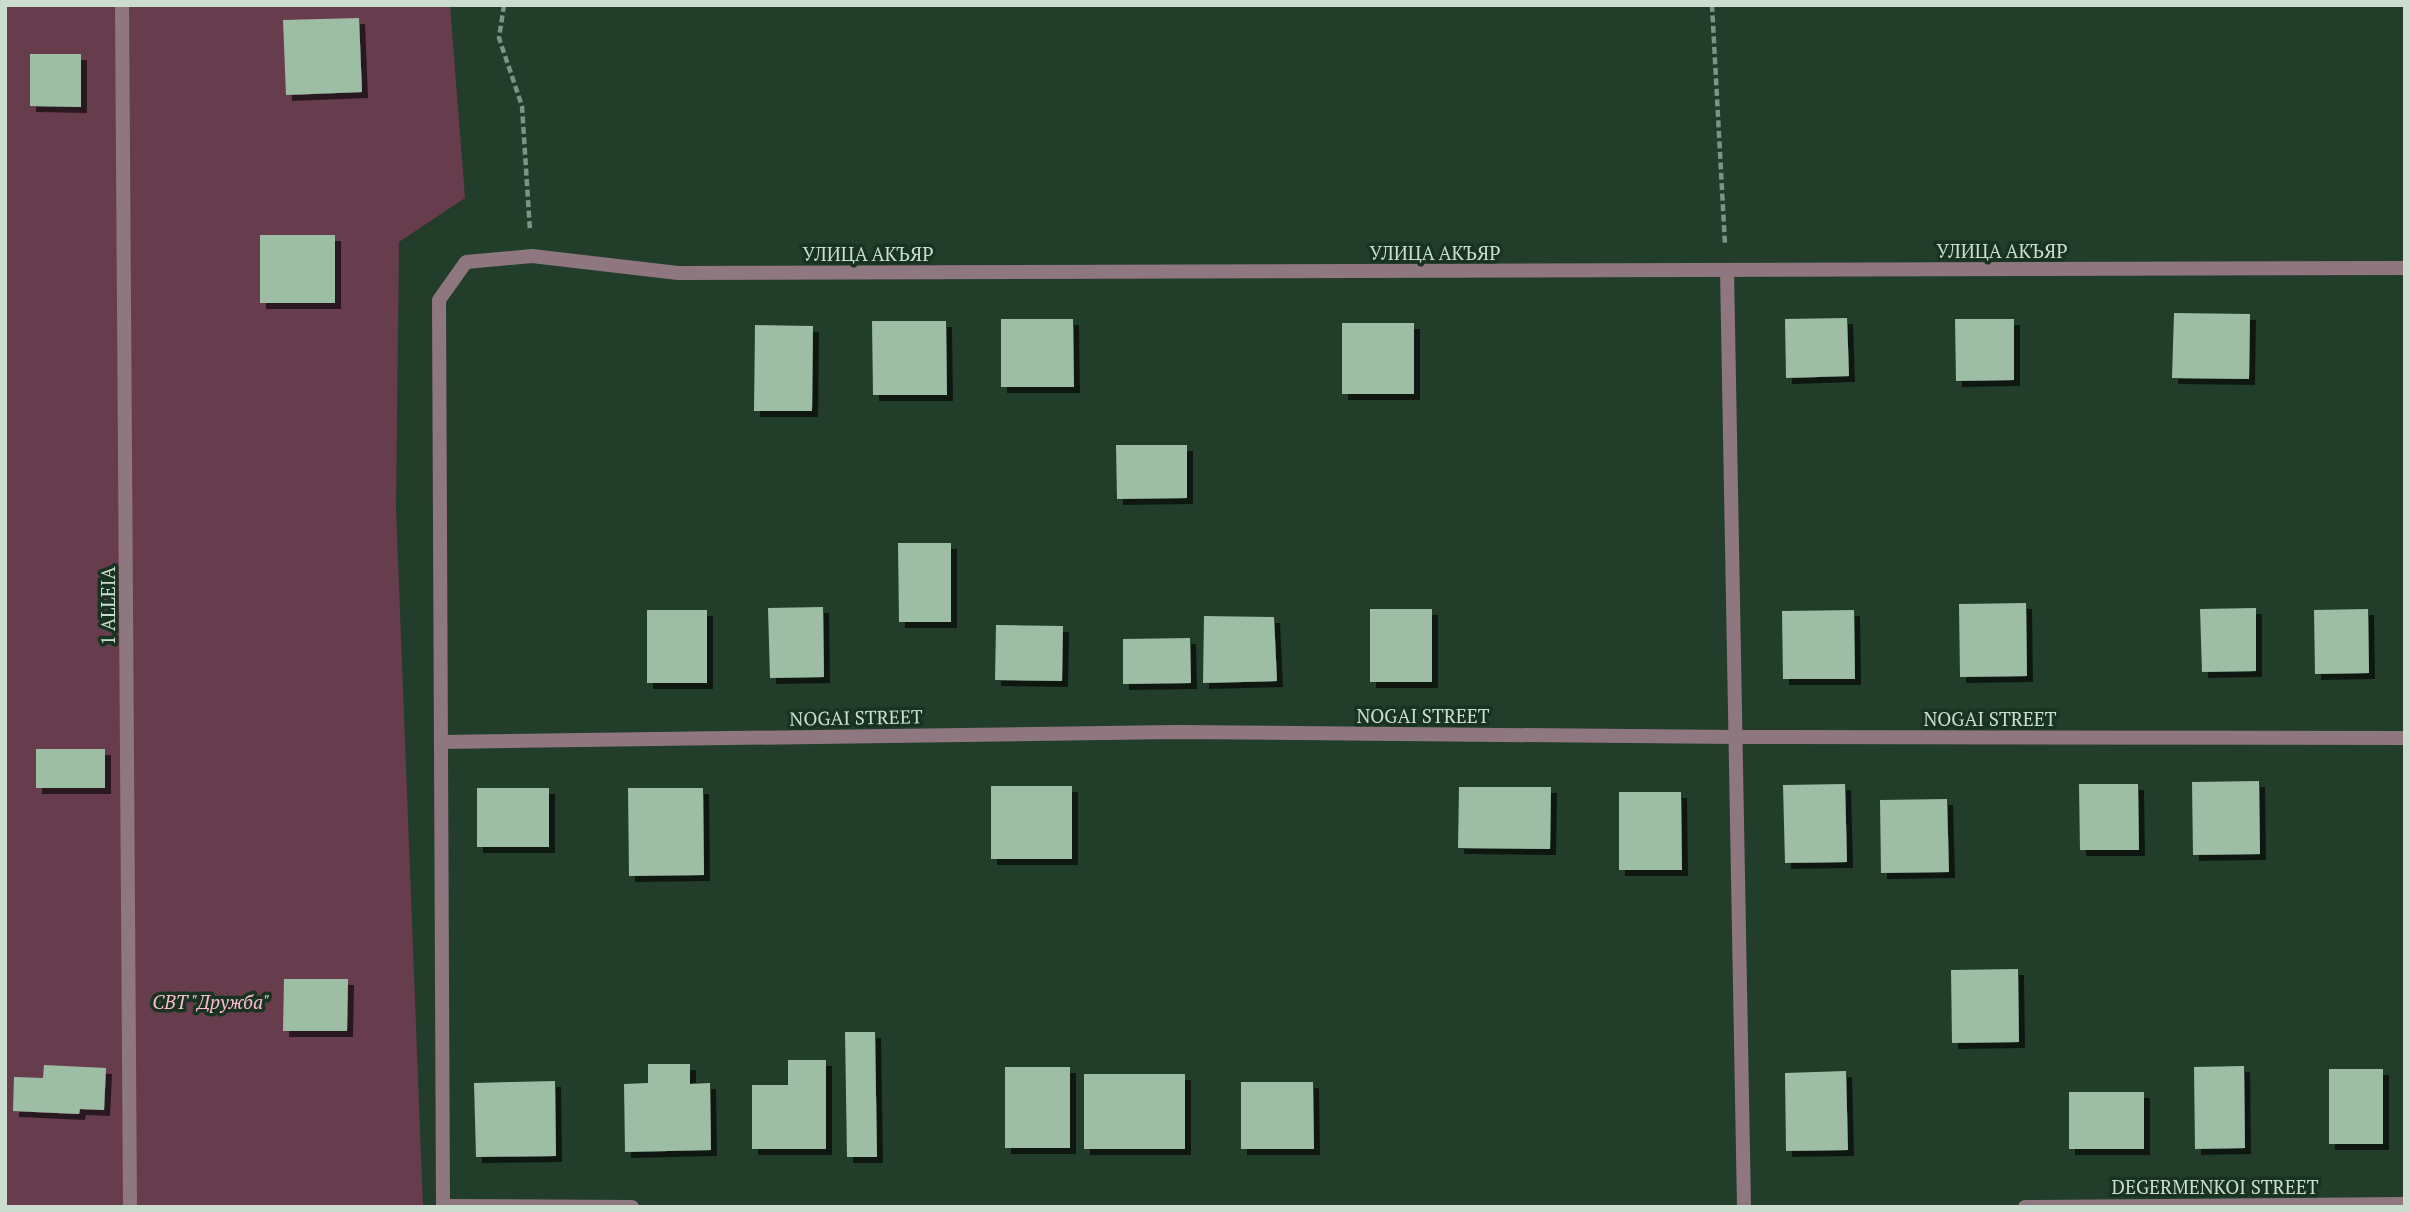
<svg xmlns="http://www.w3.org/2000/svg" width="2410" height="1212" font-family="'PT Serif',serif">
<defs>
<filter id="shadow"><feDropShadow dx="6" dy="6" stdDeviation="0" flood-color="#0009"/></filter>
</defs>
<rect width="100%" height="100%" fill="#223d2a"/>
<path fill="#673d4e" d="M5,5H450L465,198L399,242L396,509L423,1207H5Z"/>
<g fill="#9ebda5" filter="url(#shadow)">
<path d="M359,18L362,92L286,95L283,20Z"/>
<path d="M30,54H81V107L30,106Z"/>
<rect x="260" y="235" width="75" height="68"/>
<path d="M2174,313L2250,314L2249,379L2172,378Z"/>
<path d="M1847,318L1849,376L1786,378L1785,319Z"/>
<path d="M1001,319H1073L1074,387H1001Z"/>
<path d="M1955,319H2014V380L1956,381Z"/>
<path d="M872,321H946L947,395H873Z"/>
<rect x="1342" y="323" width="72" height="71"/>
<path d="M755,325L813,326L812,411H754Z"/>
<path d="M1116,445H1187V498L1117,499Z"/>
<path d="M898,543H951V622H899Z"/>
<path d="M2026,603L2027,676L1960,677L1959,604Z"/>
<path d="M823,607L824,677L770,678L768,608Z"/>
<path d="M2256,608V671L2202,672L2200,609Z"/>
<rect x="1370" y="609" width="62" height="73"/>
<path d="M2368,609L2369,673L2315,674L2314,610Z"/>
<rect x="647" y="610" width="60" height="73"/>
<path d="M1854,610L1855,679H1783L1782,611Z"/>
<path d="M1204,616L1274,617L1277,681L1203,683Z"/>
<path d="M996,625L1063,626L1062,681L995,680Z"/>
<path d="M1190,638L1191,683L1123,684V639Z"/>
<rect x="36" y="749" width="69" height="39"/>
<path d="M2259,781L2260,854L2193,855L2192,782Z"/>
<path d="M1845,784L1847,862L1785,863L1783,785Z"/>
<path d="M2079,784H2138L2139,850H2080Z"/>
<rect x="991" y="786" width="81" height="73"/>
<path d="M1459,787H1551L1550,849L1458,848Z"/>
<rect x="477" y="788" width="72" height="59"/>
<path d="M628,788H703L704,875L629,876Z"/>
<path d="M1619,792H1681L1682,870H1619Z"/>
<path d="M1947,799L1949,872L1881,873L1880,800Z"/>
<path d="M2018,969L2019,1042L1952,1043L1951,970Z"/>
<path d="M284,979H348L347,1031H283Z"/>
<path d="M845,1032H875L877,1157H847Z"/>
<path d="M788,1060H826V1149H752V1085H788Z"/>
<path d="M648,1064H690V1084L710,1083L711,1150L625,1152L624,1084L648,1083Z"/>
<path d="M44,1065L106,1068L104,1110L80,1109L79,1114L13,1111L14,1077L43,1078Z"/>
<path d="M2244,1066L2245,1148L2195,1149L2194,1067Z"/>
<rect x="1005" y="1067" width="65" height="81"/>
<rect x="2329" y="1069" width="54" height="75"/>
<path d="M1846,1071L1848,1150L1786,1151L1785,1073Z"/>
<rect x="1084" y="1074" width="101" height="75"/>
<path d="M555,1081L556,1156L476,1157L474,1083Z"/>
<path d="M1241,1082H1313L1314,1149H1241Z"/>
<rect x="2069" y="1092" width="75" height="57"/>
</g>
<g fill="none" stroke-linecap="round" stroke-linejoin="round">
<g stroke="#7e9383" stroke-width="4.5" stroke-dasharray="7 3.5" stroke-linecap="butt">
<path d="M504,5L499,38L522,106L530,231"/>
<path d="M1712,5L1725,245"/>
</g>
<g stroke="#8e777f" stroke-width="14">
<path d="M122,5L130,1207"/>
<path d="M1727,270L1744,1207"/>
<path d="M441,742L1176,732L1735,737L2405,738"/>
<path d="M443,1206L632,1207"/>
<path d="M443,1207L439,300L466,262L532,256L678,273L2405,268"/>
<path d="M2025,1207L2405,1204"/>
</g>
</g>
<g text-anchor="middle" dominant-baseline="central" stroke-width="7" stroke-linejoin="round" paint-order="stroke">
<g font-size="19" fill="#ccdccf" stroke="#183320">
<text x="2002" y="250">УЛИЦА АКЪЯР</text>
<text x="1435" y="252">УЛИЦА АКЪЯР</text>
<text x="868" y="253">УЛИЦА АКЪЯР</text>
<text transform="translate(107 606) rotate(-90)">1 ALLEIA</text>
<text x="1423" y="715">NOGAI STREET</text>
<text transform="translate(856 717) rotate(-1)">NOGAI STREET</text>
<text x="1990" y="718">NOGAI STREET</text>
<text x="2215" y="1186">DEGERMENKOI STREET</text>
</g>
<g font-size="19" font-style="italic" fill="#fcbbd3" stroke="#183320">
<text x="211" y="1001">СВТ "Дружба"</text>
</g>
</g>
<rect width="2410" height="1212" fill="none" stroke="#ccdccf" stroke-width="14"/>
</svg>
